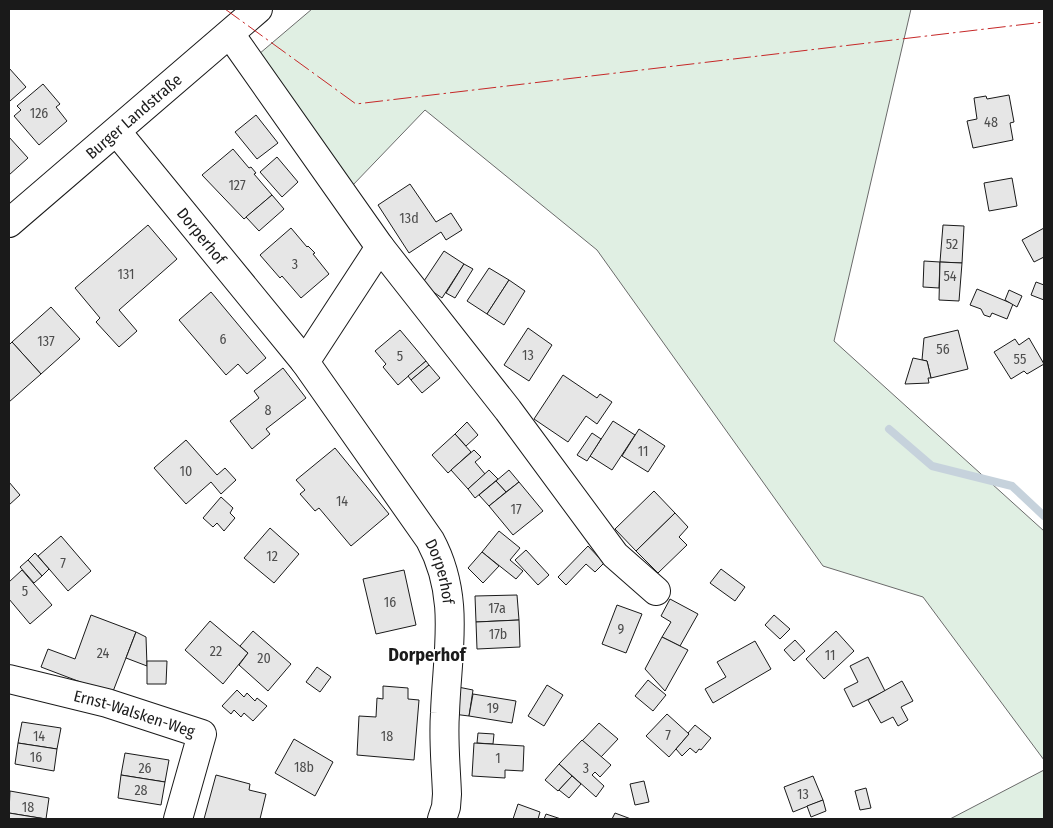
<svg xmlns="http://www.w3.org/2000/svg" width="1053" height="828" font-family="'Fira Sans Condensed',sans-serif">
<rect width="100%" height="100%" fill="#fff"/>
<g fill="#e0efe3" stroke="#6a6a6a">
<path d="M312,9H911L834,341L1044,531V760L923,597L823,566L597,250L425,110L351,187L259,54Z"/>
<path d="M1044,770V819H950Z"/>
</g>
<g fill="none" stroke-linecap="round" stroke-linejoin="round">
<path stroke="#c6d2dc" stroke-width="8" d="M889,429L932,466L1012,486L1044,516"/>
</g>
<g fill="#e6e6e6" stroke="#1a1a1a">
<path d="M9,68L26,87L10,101L9,100Z"/>
<path d="M43,84L60,104L56,107L67,121L39,145L14,116L21,110L17,106Z"/>
<path d="M1009,95L1014,122L1010,123L1013,140L973,148L967,121L977,119L974,98L986,96L987,99Z"/>
<path d="M256,115L278,143L257,159L235,132Z"/>
<path d="M9,137L28,158L9,175Z"/>
<path d="M233,149L249,168L251,167L256,173L254,174L272,195L244,219L202,175Z"/>
<path d="M277,157L298,182L282,197L260,172Z"/>
<path d="M1012,178L1017,206L989,211L984,183Z"/>
<path d="M410,184L436,222L451,213L462,230L446,240L441,232L409,253L378,205Z"/>
<path d="M272,195L284,209L259,231L246,217Z"/>
<path d="M148,225L177,259L119,310L137,331L119,347L96,322L100,318L75,288Z"/>
<path d="M943,225L964,226L962,263L940,262Z"/>
<path d="M291,228L307,247L308,246L315,253L313,254L329,274L301,298L282,276L280,278L260,255Z"/>
<path d="M1044,228V257L1034,262L1022,240Z"/>
<path d="M444,251L464,264L442,298L422,284Z"/>
<path d="M924,261L940,262L939,288L923,287Z"/>
<path d="M940,262L962,263L959,301L939,300Z"/>
<path d="M464,264L473,269L455,298L446,293Z"/>
<path d="M489,268L509,280L487,314L467,301Z"/>
<path d="M509,280L525,291L504,325L487,314Z"/>
<path d="M1036,282L1044,285V300L1031,295Z"/>
<path d="M977,289L1013,304L1007,319L992,313L990,317L984,315L981,309L970,305Z"/>
<path d="M1009,290L1022,296L1017,307L1005,300Z"/>
<path d="M211,292L266,358L247,374L238,364L226,375L179,320Z"/>
<path d="M51,307L80,339L41,374L12,342Z"/>
<path d="M528,328L552,345L529,381L504,365Z"/>
<path d="M400,330L426,361L398,385L383,367L386,364L375,351Z"/>
<path d="M958,330L968,369L931,378L927,361L922,360L924,338Z"/>
<path d="M1029,338L1044,364L1027,374L1024,371L1011,379L994,352L1015,339L1019,345Z"/>
<path d="M12,342L41,374L9,402V345Z"/>
<path d="M913,358L927,361L931,378H928L929,383L905,384Z"/>
<path d="M426,361L429,365L411,380L408,376Z"/>
<path d="M429,365L440,378L422,393L411,380Z"/>
<path d="M283,368L306,398L266,429L270,434L252,449L230,421L259,398L254,391Z"/>
<path d="M563,375L597,398L600,394L612,402L597,424L586,416L568,442L534,419Z"/>
<path d="M613,421L635,435L612,470L590,456Z"/>
<path d="M467,422L478,435L466,446L455,434Z"/>
<path d="M639,429L665,446L648,472L622,456Z"/>
<path d="M592,433L601,439L587,461L577,455Z"/>
<path d="M455,434L471,452L448,473L432,455Z"/>
<path d="M186,440L217,475L225,468L236,480L221,494L211,482L186,504L154,468Z"/>
<path d="M335,448L389,514L351,546L319,508L315,511L300,494L305,490L296,480Z"/>
<path d="M474,450L481,457L475,462L485,474L468,489L451,470Z"/>
<path d="M489,470L498,479L475,498L468,489Z"/>
<path d="M509,470L519,482L506,492L496,481Z"/>
<path d="M496,481L506,492L489,506L479,495Z"/>
<path d="M9,482L20,495L9,505Z"/>
<path d="M519,482L543,511L513,535L489,506Z"/>
<path d="M654,491L675,513L636,551L615,529Z"/>
<path d="M221,497L233,508L230,513L235,518L224,531L217,523L213,527L203,518Z"/>
<path d="M675,513L688,527L679,537L687,545L658,573L636,551Z"/>
<path d="M270,528L299,554L274,583L244,558Z"/>
<path d="M499,531L520,548L510,560L523,571L516,579L482,552Z"/>
<path d="M61,536L91,571L68,591L38,556Z"/>
<path d="M588,546L604,563L595,572L586,564L566,585L558,577Z"/>
<path d="M526,550L549,575L538,585L515,560Z"/>
<path d="M482,552L499,566L483,583L468,568Z"/>
<path d="M35,553L49,569L42,576L28,560Z"/>
<path d="M28,560L42,576L34,583L20,567Z"/>
<path d="M721,569L745,587L735,601L710,583Z"/>
<path d="M22,570L52,605L30,624L9,599V582Z"/>
<path d="M404,570L416,625L376,634L363,579Z"/>
<path d="M517,595L519,620L476,622L475,596Z"/>
<path d="M670,599L698,614L680,646L662,637L671,622L661,616Z"/>
<path d="M617,605L642,614L626,653L602,644Z"/>
<path d="M91,615L136,632L112,694L41,667L48,649L75,659Z"/>
<path d="M774,615L790,629L780,639L765,625Z"/>
<path d="M519,620L520,647L477,649L476,622Z"/>
<path d="M210,621L248,653L223,684L185,650Z"/>
<path d="M253,631L291,664L268,691L239,665L248,653L240,646Z"/>
<path d="M836,631L854,651L824,679L806,659Z"/>
<path d="M136,632L146,637L147,666L126,658Z"/>
<path d="M662,637L688,650L665,691L645,669Z"/>
<path d="M795,640L805,651L794,661L784,650Z"/>
<path d="M755,641L771,669L713,703L705,689L726,677L717,662Z"/>
<path d="M868,657L885,691L853,707L844,689L858,682L850,666Z"/>
<path d="M147,661H167L166,684H147Z"/>
<path d="M317,667L331,677L320,692L306,682Z"/>
<path d="M648,680L666,695L653,711L635,696Z"/>
<path d="M902,681L913,701L901,707L908,720L898,726L893,717L881,723L868,700Z"/>
<path d="M547,685L563,695L544,726L528,716Z"/>
<path d="M383,686L408,688V699L419,700L414,760L357,755L359,716L376,717L377,698L383,699Z"/>
<path d="M458,687L473,690L469,716L453,714Z"/>
<path d="M237,690L244,697L247,693L255,701L257,698L267,706L253,721L244,713L241,717L234,710L231,714L222,706Z"/>
<path d="M473,694L516,701L512,723L469,716Z"/>
<path d="M667,714L689,734L669,757L646,736Z"/>
<path d="M22,722L61,728L57,749L18,743Z"/>
<path d="M599,723L618,739L601,757L582,741Z"/>
<path d="M695,725L711,738L701,750L699,749L696,753L690,748L682,756L676,749L689,734L688,733Z"/>
<path d="M478,733L494,734L493,744L477,743Z"/>
<path d="M294,739L333,762L315,796L275,773Z"/>
<path d="M582,740L611,765L600,777L595,772L592,775L604,786L596,797L559,764Z"/>
<path d="M18,743L57,749L54,771L15,764Z"/>
<path d="M474,743L524,746L523,771L505,770V778L472,776Z"/>
<path d="M125,753L169,760L165,782L121,775Z"/>
<path d="M559,764L572,776L558,791L545,780Z"/>
<path d="M121,775L165,782L161,805L118,798Z"/>
<path d="M216,775L250,784L249,790L266,794L260,819H204Z"/>
<path d="M572,776L581,784L569,798L559,790Z"/>
<path d="M813,776L823,800L793,812L784,787Z"/>
<path d="M644,781L649,802L635,805L630,784Z"/>
<path d="M866,788L871,808L860,810L855,791Z"/>
<path d="M10,791L49,798L46,819L9,813Z"/>
<path d="M823,800L826,811L811,817L807,806Z"/>
<path d="M518,804L540,812L538,819H513Z"/>
<path d="M9,813L46,819H9Z"/>
<path d="M615,813L631,819H612Z"/>
<path d="M546,814L561,819H544Z"/>
</g>
<g fill="none" stroke-linecap="round" stroke-linejoin="round">
<g stroke="#1a1a1a" stroke-width="30">
<g id="minor">
<path d="M230,34L380,247L508,410L615,555L656,591"/>
<path id="s1" d="M117,132L305,362L430,540C461,597 447,652 445,713C443,740 446,767 447,794L446,807L442,819"/>
<path d="M305,362L380,247"/>
<path id="s2" d="M9,679L107,703L202,734L178,819"/>
</g>
</g>
<g stroke="#1a1a1a" stroke-width="30">
<g id="major">
<path id="s3" d="M9,223L258,9"/>
</g>
</g>
<use href="#minor" stroke="#fff" stroke-width="28"/>
<use href="#major" stroke="#fff" stroke-width="28"/>
<path stroke="#c62828" stroke-width="1" stroke-dasharray="18 4 2.5 4" stroke-linecap="butt" d="M225,9L356,104L1044,22"/>
</g>
<g text-anchor="middle" dominant-baseline="central" stroke-width="4" stroke-linejoin="round" paint-order="stroke">
<g font-size="14" fill="#4d4d4d">
<text x="39" y="113">126</text>
<text x="991" y="122">48</text>
<text x="237" y="185">127</text>
<text x="409" y="218">13d</text>
<text x="952" y="244">52</text>
<text x="295" y="264">3</text>
<text x="126" y="274">131</text>
<text x="950" y="276">54</text>
<text x="223" y="339">6</text>
<text x="46" y="341">137</text>
<text x="943" y="349">56</text>
<text x="528" y="355">13</text>
<text x="400" y="356">5</text>
<text x="1020" y="359">55</text>
<text x="268" y="410">8</text>
<text x="643" y="451">11</text>
<text x="186" y="471">10</text>
<text x="342" y="501">14</text>
<text x="516" y="509">17</text>
<text x="272" y="556">12</text>
<text x="63" y="563">7</text>
<text x="25" y="591">5</text>
<text x="390" y="602">16</text>
<text x="497" y="608">17a</text>
<text x="621" y="629">9</text>
<text x="498" y="634">17b</text>
<text x="216" y="651">22</text>
<text x="103" y="653">24</text>
<text x="830" y="655">11</text>
<text x="264" y="658">20</text>
<text x="493" y="708">19</text>
<text x="668" y="735">7</text>
<text x="39" y="736">14</text>
<text x="387" y="736">18</text>
<text x="36" y="757">16</text>
<text x="498" y="758">1</text>
<text x="304" y="767">18b</text>
<text x="145" y="768">26</text>
<text x="586" y="768">3</text>
<text x="141" y="790">28</text>
<text x="803" y="794">13</text>
<text x="28" y="807">18</text>
</g>
<g font-size="16" fill="#1a1a1a" stroke="#fff">
<text stroke="none"><textPath href="#s3" startOffset="164">Burger Landstraße</textPath></text>
<text stroke="none"><textPath href="#s1" startOffset="134">Dorperhof</textPath></text>
<text stroke="none"><textPath href="#s1" startOffset="548">Dorperhof</textPath></text>
<text stroke="none"><textPath href="#s2" startOffset="130">Ernst-Walsken-Weg</textPath></text>
</g>
<g font-size="18" font-weight="bold" fill="#1a1a1a" stroke="#fff">
<text x="427" y="655">Dorperhof</text>
</g>
</g>
<rect width="1053" height="828" fill="none" stroke="#1a1a1a" stroke-width="20"/>
</svg>
